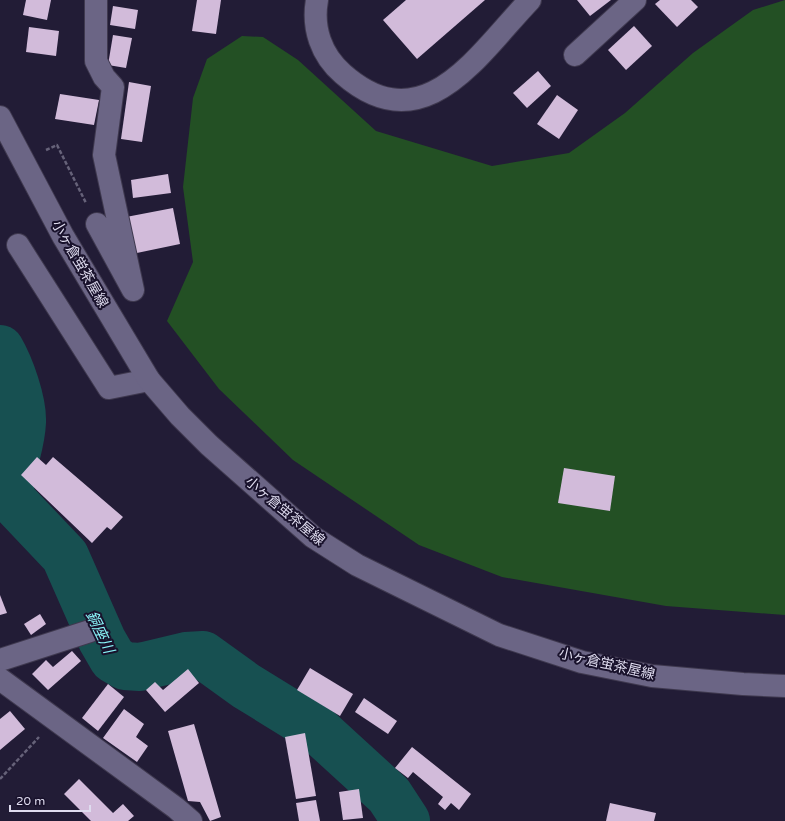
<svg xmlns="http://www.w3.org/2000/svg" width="785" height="821" font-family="'Varela Round','Noto Sans JP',sans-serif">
<rect width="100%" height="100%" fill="#221c36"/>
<path fill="#235024" d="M785,0V615L666,606L502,577L419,545L293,460L219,389L167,321L193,262L183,187L193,98L207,59L242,36L263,37L298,60L376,131L492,166L569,153L625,113L693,53L753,10Z"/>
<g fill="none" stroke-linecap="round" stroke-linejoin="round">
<path stroke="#175051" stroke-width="48" d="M0,349C10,366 23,402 22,422C21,448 9,469 10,498L65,556L102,640L113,659L125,666L140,667L186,656L203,655L246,686L319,731L389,795L406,821"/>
</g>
<g fill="#d2bbda">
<path d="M26,0H51L47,20L23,15Z"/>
<path d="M197,0H221L216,34L192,31Z"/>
<path d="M406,0H485L417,59L383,20Z"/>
<path d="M577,0H611L590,16Z"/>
<path d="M660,0H691L698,7L677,27L655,4Z"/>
<path d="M113,6L138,10L135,29L110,25Z"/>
<path d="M634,26L652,46L626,70L608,50Z"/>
<path d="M29,27L59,31L56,56L26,52Z"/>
<path d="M113,35L132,38L126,68L108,65Z"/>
<path d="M538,71L551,86L527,108L513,93Z"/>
<path d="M129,82L151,86L142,142L121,139Z"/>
<path d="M60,94L99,100L94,125L55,119Z"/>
<path d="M557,95L578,110L559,139L537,124Z"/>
<path d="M168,174L171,193L133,198L131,180Z"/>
<path d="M173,208L180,244L132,254L126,217Z"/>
<path d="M37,457L46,465L53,457L123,517L111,530L107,527L92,543L21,475Z"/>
<path d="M564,468L615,476L610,511L558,503Z"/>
<path d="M0,595L7,613L0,615Z"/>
<path d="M40,614L46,624L31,635L24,624Z"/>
<path d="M72,651L81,661L48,690L32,674L46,660L53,667Z"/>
<path d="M310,668L353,694L340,716L297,690Z"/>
<path d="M188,669L199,683L165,712L146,690L155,682L163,690Z"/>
<path d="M108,684L124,697L98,731L82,718Z"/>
<path d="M364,698L397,721L388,734L355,712Z"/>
<path d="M124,709L144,724L136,737L148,746L137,762L103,738Z"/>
<path d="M10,711L25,729L0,750V719Z"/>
<path d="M194,724L221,817L210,821L200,802L188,801L168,731Z"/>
<path d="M305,733L316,796L296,799L285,737Z"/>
<path d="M412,747L471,794L459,810L451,803L445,810L438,804L443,797L413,772L408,778L395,768Z"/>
<path d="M79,779L113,813L123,804L134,816L128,821H91L64,794Z"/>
<path d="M359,789L363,818L343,820L339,792Z"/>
<path d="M316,800L320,821H299L296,803Z"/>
<path d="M610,803L656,813L654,821H606Z"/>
</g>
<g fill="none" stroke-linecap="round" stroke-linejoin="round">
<g stroke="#3f394f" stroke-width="24">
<g id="street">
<path d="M96,0V61L104,77L113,87L104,155L133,290L97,224"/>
<path d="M575,55L635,0"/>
<path d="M18,245L109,388L149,380"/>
<path d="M0,660L90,631"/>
</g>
</g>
<g stroke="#3f394f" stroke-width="24">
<g id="secondary">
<path d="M317,0C312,28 321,55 343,74C424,145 478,54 530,0"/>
<path d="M0,117L63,236L149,380L180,416L209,445L313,537L357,565L499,635L582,662L652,676L743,684L785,686"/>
<path d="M0,679L176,808L191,821"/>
</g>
</g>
<g stroke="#666279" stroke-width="2.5" stroke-dasharray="4 2" stroke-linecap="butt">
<path d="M46,150L57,145L86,203"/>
<path d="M0,779L39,737"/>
</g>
<use href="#street" stroke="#6b6585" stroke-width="22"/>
<use href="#secondary" stroke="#6b6585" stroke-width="22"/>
</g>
<g text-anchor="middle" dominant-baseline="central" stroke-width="4" stroke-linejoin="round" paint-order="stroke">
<g font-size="14" fill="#dfdcef" stroke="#19122c">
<text transform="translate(80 264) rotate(60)">小ヶ倉蛍茶屋線</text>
<text transform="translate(285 511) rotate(40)">小ヶ倉蛍茶屋線</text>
<text transform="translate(607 664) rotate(13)">小ヶ倉蛍茶屋線</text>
</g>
<g font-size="15" font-style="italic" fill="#8af7fa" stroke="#19122c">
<text transform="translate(100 632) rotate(64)">銅座川</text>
</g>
</g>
<path d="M10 805v6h80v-6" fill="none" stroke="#dfdcef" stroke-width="2"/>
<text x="16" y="805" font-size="12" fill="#dfdcef" stroke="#19122c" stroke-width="3" paint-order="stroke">20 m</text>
</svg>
